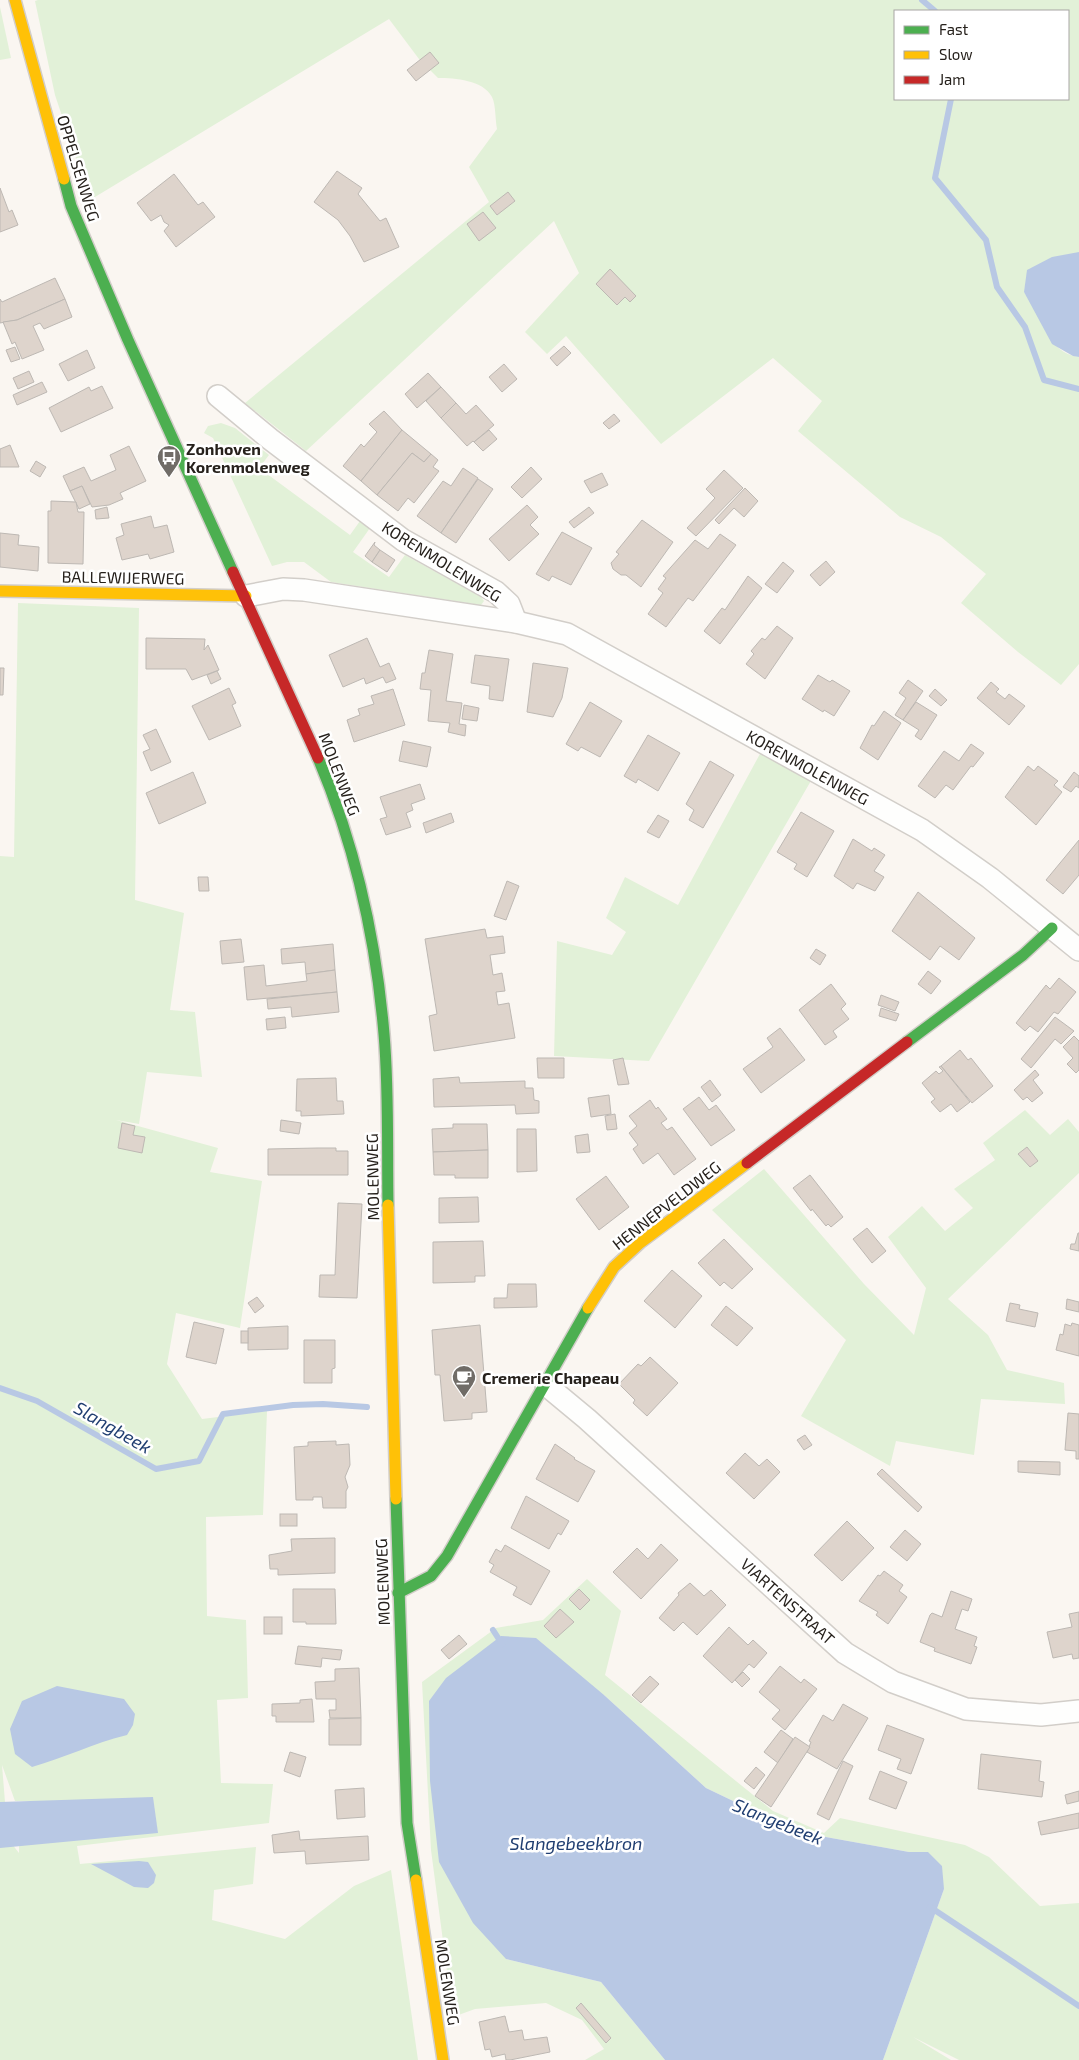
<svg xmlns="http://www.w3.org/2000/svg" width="1079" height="2060" font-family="'Exo 2',sans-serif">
<rect width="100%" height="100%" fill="#faf6f1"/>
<g fill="#e2f1d8" fill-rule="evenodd">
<path d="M38,0H1079V252L1024,292C1042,314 1046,353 1079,357V664L1061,685L1018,652L961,603L986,574L941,537L900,517L798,431L822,401L773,358L661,444L566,336L547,354L525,332L579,273L554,221L306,451L245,403L489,202L469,167L497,129C495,120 496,105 492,97C483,80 455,78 438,78L419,59L389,19L90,200L55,95L35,1ZM895,11H1068V99H895Z"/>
<path d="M0,7L11,58L0,60Z"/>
<path d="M221,423L235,428L269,455L259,468L350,535L360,521L370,528L353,552L389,577L405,555L481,597L484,601L481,605L331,582L304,562H287L272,566L213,438L204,433L208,426Z"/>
<path d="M18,603L139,608L135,900L184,913L170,1010L195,1012L202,1077L147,1072L139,1124L116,1120L218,1148L210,1172L262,1181L240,1328L176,1313L167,1364L202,1419L267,1411L263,1515L206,1517L207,1616L246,1620L248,1698L217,1700L221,1783L273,1784L269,1823L77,1846L80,1864L256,1847L253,1884L214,1890L212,1920L285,1939L354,1886L391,1870L418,2060H0V856L14,857ZM2,1765L15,1801H30L19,1844V1853L8,1839Z"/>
<path d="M761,752L812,779L649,1061L554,1056L557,941L612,955L626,932L606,918L625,877L678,905Z"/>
<path d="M1025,1110L1050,1135L1068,1119L1079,1132V1173L948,1299L988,1335L1007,1370L1064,1383L1065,1404L981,1399L974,1455L896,1441L890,1466L801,1416L846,1340L712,1210L764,1169L864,1284L914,1335L926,1288L888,1237L922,1206L945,1231L973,1208L954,1189L995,1160L983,1143Z"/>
<path d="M587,1579L621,1611L605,1675L773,1811L824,1833L840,1818L965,1845L989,1857L1040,1906L1079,1903V2060H959L913,2037L951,2060H883L944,1889L909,1852L798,1832L706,1788L604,1695L506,1959L601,1982L665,2060H585L604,2049L582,2020L546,2003L475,2009L453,2017L431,1850L422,1682L496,1628L543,1620Z"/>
</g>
<g fill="#b8c8e4">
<path d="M1079,252V357L1073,356L1052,344L1024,292L1027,270L1052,257Z"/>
<path d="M501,1636L536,1638L604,1695L706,1788L798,1832L909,1852H928L942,1866L944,1889L883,2060H665L601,1982L506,1959L473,1923L439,1862L430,1781L429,1701L446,1678Z"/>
<path d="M57,1686L124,1699L135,1714L133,1725L127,1735C94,1743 64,1758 32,1767L15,1754L10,1729L22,1701Z"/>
<path d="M153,1797L158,1833L0,1848V1802Z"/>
<path d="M139,1861L148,1862L156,1875L154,1883L148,1888L134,1887L91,1864Z"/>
</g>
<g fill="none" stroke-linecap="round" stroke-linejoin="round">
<g stroke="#b8c8e4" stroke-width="6">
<path d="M922,0L935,11"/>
<path d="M951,99L935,178L986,240L997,287L1025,327L1044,380L1079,389"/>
<path d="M0,1388L37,1401L156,1469L199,1461L223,1414L293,1405L323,1404L367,1407"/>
<path d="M493,1630L502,1644"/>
<path d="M930,1907L1079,2006"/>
</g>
</g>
<g fill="#ded4cc" stroke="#bdb8b3">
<path d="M430,52L439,63L416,81L407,70Z"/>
<path d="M337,171L362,188L358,194L380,221L386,218L399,247L364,262L350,236L338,220L314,202Z"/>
<path d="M174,174L198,205L203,202L215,217L176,247L164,231L169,225L164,222L161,215L151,221L137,203Z"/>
<path d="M0,188L9,212L12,210L18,225L0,232Z"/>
<path d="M508,192L515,201L497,215L490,206Z"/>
<path d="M483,212L496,228L479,241L467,224Z"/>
<path d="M610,269L636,296L630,302L625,297L617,305L596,284Z"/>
<path d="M55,278L65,299L17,320L0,323V299L2,302Z"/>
<path d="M65,299L72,317L44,329L40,323L33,326L44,350L22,359L15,342L12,344L3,322L17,320Z"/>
<path d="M564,346L571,353L557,366L550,358Z"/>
<path d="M15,347L20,359L11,362L6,350Z"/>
<path d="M87,350L95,368L68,381L59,364Z"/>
<path d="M504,364L517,379L502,392L489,377Z"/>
<path d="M29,371L34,382L18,389L13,378Z"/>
<path d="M428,373L441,387L417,408L405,394Z"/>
<path d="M42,382L47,392L17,405L13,395Z"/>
<path d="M102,386L113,408L61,432L49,408L89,387L91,391Z"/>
<path d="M441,387L456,403L441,418L426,401Z"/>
<path d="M456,403L466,414L476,405L494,425L474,442L473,441L467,446L441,418Z"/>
<path d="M384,411L402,430L361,481L343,466L361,444L364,447L377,432L369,424Z"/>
<path d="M614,414L620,421L609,429L603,423Z"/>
<path d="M402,430L431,454L424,462L412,453L377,495L361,481Z"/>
<path d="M489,430L497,439L483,451L474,442Z"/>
<path d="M10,445L19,467H0V449Z"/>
<path d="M129,446L146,481L120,493L123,499L109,505L92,507L82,486L70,491L63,476L84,467L91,481L116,470L110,455Z"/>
<path d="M412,453L424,462L431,454L438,460L433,467L439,471L414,503L408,498L398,511L377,495Z"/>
<path d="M36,461L46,467L40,477L30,471Z"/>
<path d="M531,467L542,479L522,498L511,487Z"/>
<path d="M463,468L478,478L441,533L417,516L443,481L451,486Z"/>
<path d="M724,470L743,488L696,536L687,528L715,498L706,489Z"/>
<path d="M602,473L608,485L591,493L584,481Z"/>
<path d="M478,479L493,489L456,543L441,533Z"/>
<path d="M82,486L90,504L79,509L70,491Z"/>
<path d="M745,488L758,501L744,517L734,508L719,524L715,520Z"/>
<path d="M51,501L76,502L78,512H84L83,564L48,563V511H51Z"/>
<path d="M527,505L538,517L530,525L539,534L509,561L489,539Z"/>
<path d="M107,507L109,518L96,519L95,510Z"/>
<path d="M589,507L594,513L574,528L569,522Z"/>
<path d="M151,516L154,528L167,525L174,552L150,559L148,554L122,560L116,538L124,535L121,524Z"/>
<path d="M642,520L673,542L641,587L626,575H621L613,569L611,563L619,554L616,552Z"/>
<path d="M562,532L592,548L571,585L552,576L549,581L536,574Z"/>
<path d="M0,533L19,535L18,545L39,547L38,571L0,567Z"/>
<path d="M720,534L736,545L693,601L688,598L666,627L648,614L663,593L658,589L666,578L663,576L695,540L708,549Z"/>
<path d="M375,542L374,545L380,550L372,562L365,556Z"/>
<path d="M380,550L395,560L387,572L372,562Z"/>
<path d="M826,561L835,572L820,586L810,575Z"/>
<path d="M783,562L794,571L777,593L765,584Z"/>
<path d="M748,576L762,588L720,644L704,631L722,608L725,610Z"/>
<path d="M777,626L793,638L765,679L746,664L754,654L751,651L762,638L765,640Z"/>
<path d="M146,638L205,639L204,650L208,645L219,670L192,680L186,669H146Z"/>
<path d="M367,638L380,667L389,663L396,679L386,683L383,677L366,684L364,678L343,687L329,655Z"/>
<path d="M429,650L453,654L446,701L462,703L459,724L466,725L465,736L448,732L450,723L428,721L431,690L420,689L422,673H425Z"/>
<path d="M475,655L509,659L503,701L489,699L490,686L471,683Z"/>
<path d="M533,663L568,668L562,698L553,717L527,712Z"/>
<path d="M0,668H4L3,695H0Z"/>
<path d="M217,671L221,679L211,684L207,675Z"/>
<path d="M818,675L830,682L832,680L850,691L834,716L824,710L823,712L802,699Z"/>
<path d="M908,680L923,691L903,720L895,715L906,698L899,693Z"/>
<path d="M991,682L999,689L996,692L1005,699L1009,694L1025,706L1009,725L977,698Z"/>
<path d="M229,688L236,703L232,705L241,726L209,740L192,706Z"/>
<path d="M393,689L405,725L354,742L347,720L360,715L358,709L374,704L371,696Z"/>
<path d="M935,689L947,700L941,706L929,696Z"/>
<path d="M590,702L622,721L600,757L581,747L578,751L566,744Z"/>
<path d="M916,702L937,715L921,740L915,736L919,730L903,720Z"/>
<path d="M464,705L479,708L477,721L462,719Z"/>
<path d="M884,711L901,723L878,760L860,748L872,725L874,726Z"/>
<path d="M156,729L171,762L151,771L143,752L150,749L143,735Z"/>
<path d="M648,735L680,753L658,791L638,779L636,783L624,776Z"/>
<path d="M403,741L431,747L427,767L399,761Z"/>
<path d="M971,744L984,753L973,767L971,766L953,790L946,785L935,798L918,786L944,751L959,761Z"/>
<path d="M710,761L734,775L703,828L689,820L694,810L686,804Z"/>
<path d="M1028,766L1034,771L1038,766L1058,781L1054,785L1062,792L1036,825L1005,797Z"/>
<path d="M193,772L206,803L159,824L146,793Z"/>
<path d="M1074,772L1079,776V788L1076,786L1071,792L1063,787Z"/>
<path d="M420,784L425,799L411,804L413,810L406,813L411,827L386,835L380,819L387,817L380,797Z"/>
<path d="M801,812L834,831L807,877L794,869L797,864L777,852Z"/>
<path d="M451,813L454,822L426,833L423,823Z"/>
<path d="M658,815L669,821L659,838L647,832Z"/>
<path d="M853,839L872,851L874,848L885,855L874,871L884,877L875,891L857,883L853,889L834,876Z"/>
<path d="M1079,840V875L1063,894L1046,880Z"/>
<path d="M198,877H208L209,891H199Z"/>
<path d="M507,881L519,886L506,920L494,916Z"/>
<path d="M918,892L975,938L959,960L940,946L930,960L892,931Z"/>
<path d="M485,929L487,938L503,936L505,953L490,955L493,975L502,973L505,991L496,992L498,1005L509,1003L515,1038L434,1051L429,1016L437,1014L425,939Z"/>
<path d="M241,939L244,962L222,964L220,941Z"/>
<path d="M333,944L335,970L306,974L305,962L282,964L281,949Z"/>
<path d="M816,949L826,955L820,965L810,958Z"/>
<path d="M264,965L266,986L307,981L306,974L335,970L337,992L247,1000L244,967Z"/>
<path d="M928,971L941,981L931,994L918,984Z"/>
<path d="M1059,978L1076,992L1058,1014L1054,1012L1038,1032L1030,1026L1025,1031L1016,1023L1046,985L1050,989Z"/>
<path d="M831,984L846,1004L841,1009L849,1019L833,1031L837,1037L825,1045L799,1010Z"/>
<path d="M337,992L339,1012L292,1017L291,1007L268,1009L267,999Z"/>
<path d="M881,995L899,1002L895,1011L878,1005Z"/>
<path d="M881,1008L899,1014L896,1021L879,1016Z"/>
<path d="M285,1017L286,1028L267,1030L266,1019Z"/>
<path d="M1055,1017L1074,1031L1061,1044L1055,1039L1031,1068L1021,1059Z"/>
<path d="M780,1028L805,1060L761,1093L743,1069L773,1047L767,1038Z"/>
<path d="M1074,1036L1079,1041V1070L1076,1073L1067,1064L1073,1058L1063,1047Z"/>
<path d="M960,1050L968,1060L971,1058L993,1086L972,1103L941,1066Z"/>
<path d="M537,1058H564V1078H538Z"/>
<path d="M623,1058L629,1084L618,1085L613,1060Z"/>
<path d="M941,1066L970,1102L957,1112L951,1104L940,1112L931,1102L935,1099L922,1083L936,1071L939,1074L943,1071L939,1067Z"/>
<path d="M1035,1070L1039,1075L1033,1080L1043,1093L1032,1102L1027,1097L1023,1100L1014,1090Z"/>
<path d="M459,1077L460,1083L525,1081V1088H533L534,1100L539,1101V1113L516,1114L515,1105L434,1107L433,1079Z"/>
<path d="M336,1078L337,1101H343L344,1114L301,1116V1111H296L297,1079Z"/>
<path d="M710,1080L721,1095L712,1102L701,1087Z"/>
<path d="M609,1095L611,1114L591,1117L588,1098Z"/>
<path d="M699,1097L709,1110L716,1105L735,1130L711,1146L683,1109Z"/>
<path d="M650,1100L656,1109L658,1107L667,1119L661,1123L667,1130L672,1127L696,1159L674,1175L658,1153L643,1164L633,1149L638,1145L629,1133L637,1126L629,1116Z"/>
<path d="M615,1114L617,1129L607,1130L605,1116Z"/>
<path d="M281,1120L301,1123L299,1134L280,1131Z"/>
<path d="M122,1123L135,1126L133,1135L145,1137L142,1153L118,1148Z"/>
<path d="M453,1124H487L488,1150L433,1152L432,1129L453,1128Z"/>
<path d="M517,1129H536L537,1171L517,1172Z"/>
<path d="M588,1134L590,1152L577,1153L575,1136Z"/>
<path d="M1027,1147L1038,1161L1030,1167L1018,1154Z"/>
<path d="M318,1148H336V1151H348V1175H268V1149Z"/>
<path d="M488,1150V1178H455V1175H434L433,1152Z"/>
<path d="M810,1175L843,1217L831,1227L828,1224L826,1226L812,1209L811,1211L793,1188Z"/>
<path d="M606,1176L629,1207L599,1230L576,1199Z"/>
<path d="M478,1197L479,1222L439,1223V1198Z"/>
<path d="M338,1203L362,1204L357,1298L319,1297L320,1275H335Z"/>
<path d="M867,1228L886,1251L872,1263L853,1239Z"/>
<path d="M1078,1233H1079V1251L1070,1249L1071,1244H1075Z"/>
<path d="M724,1239L753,1269L732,1289L724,1282L720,1286L698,1263Z"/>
<path d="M483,1241L485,1276H475V1282L433,1283V1242Z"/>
<path d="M672,1270L702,1296L675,1328L644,1301Z"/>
<path d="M508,1284H536L537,1307L494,1308V1298H507Z"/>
<path d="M257,1297L264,1306L255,1313L248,1303Z"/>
<path d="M1067,1299L1079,1302V1312L1066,1309Z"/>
<path d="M1010,1303L1020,1305L1019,1309L1038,1313L1035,1327L1006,1321Z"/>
<path d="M726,1306L753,1328L737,1346L711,1325Z"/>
<path d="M194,1322L224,1329L216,1364L186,1357Z"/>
<path d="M1072,1323L1079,1325V1356L1056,1350L1060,1334L1063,1335L1065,1324L1071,1326Z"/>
<path d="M480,1325L487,1412L472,1413V1419L444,1421L440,1375H435L432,1330Z"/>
<path d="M288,1326V1349L248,1350V1328Z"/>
<rect x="241" y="1331" width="7" height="12"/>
<path d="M304,1340H335V1368L332,1369V1383H304Z"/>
<path d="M650,1357L678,1383L647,1416L633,1403L635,1400L619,1384L638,1364L641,1366Z"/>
<path d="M1068,1413L1079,1414V1459H1076V1451L1065,1450Z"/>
<path d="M805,1435L812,1445L804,1450L797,1440Z"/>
<path d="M336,1441V1445L349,1444L350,1465L345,1477L348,1487L346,1491V1508H323L322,1497H313V1500H296L294,1447L308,1446V1442Z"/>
<path d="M555,1444L575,1458L574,1459L595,1471L578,1502L536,1479Z"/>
<path d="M745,1453L759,1466L767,1459L780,1472L754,1499L726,1473Z"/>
<path d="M1018,1461L1060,1462V1475L1018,1472Z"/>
<path d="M882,1469L922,1507L918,1512L877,1474Z"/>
<path d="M526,1496L569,1521L561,1535L558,1533L549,1549L511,1528Z"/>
<rect x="280" y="1514" width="17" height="12"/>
<path d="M847,1521L874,1548L842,1581L814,1555Z"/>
<path d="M905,1530L921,1544L907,1561L890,1547Z"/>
<path d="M335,1538V1573L278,1575V1569H270L269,1555L292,1551L291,1539Z"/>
<path d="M661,1544L678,1560L641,1599L613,1572L637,1548L648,1559Z"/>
<path d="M505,1545L550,1571L531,1605L513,1595L517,1587L490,1572L494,1565L489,1562L496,1549L501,1552Z"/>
<path d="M884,1571L903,1585L899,1591L907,1597L888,1624L876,1615L878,1612L859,1601L878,1575L880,1576Z"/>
<path d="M690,1583L704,1596L711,1590L726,1605L697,1635L683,1622L674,1631L659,1618L679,1595L678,1593Z"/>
<path d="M293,1589H335L336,1624H306V1622H293Z"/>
<path d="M579,1589L590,1600L580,1610L569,1599Z"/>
<path d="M951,1591L972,1599L968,1611L962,1609L955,1629L977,1637L974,1646L977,1647L971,1664L934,1651L935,1648L920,1642L930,1615L932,1613L942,1617Z"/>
<path d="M560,1609L574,1622L556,1638L544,1626Z"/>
<path d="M1079,1612V1658L1073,1659L1072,1654L1053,1658L1047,1632L1072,1627L1069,1614Z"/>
<rect x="264" y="1617" width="18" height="17"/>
<path d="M729,1627L748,1645L753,1640L767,1653L754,1668L749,1664L732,1683L703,1656Z"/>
<path d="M459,1635L467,1644L449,1659L441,1650Z"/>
<path d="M298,1646L342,1650L340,1660L322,1658L321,1667L295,1664Z"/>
<path d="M780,1666L801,1683L804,1679L817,1689L785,1730L772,1719L780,1710L759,1692Z"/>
<path d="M359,1668L361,1718H330L329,1710H336V1699H316L315,1682L335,1681V1669Z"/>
<path d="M743,1672L750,1679L742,1687L735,1680Z"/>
<path d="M650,1676L659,1684L641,1703L632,1695Z"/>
<path d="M312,1699L314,1722H276V1716H272V1704L300,1703V1700Z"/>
<path d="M843,1704L868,1718L837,1769L807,1752L811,1742L809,1741L823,1715L833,1721Z"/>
<path d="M361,1718V1745H329V1719Z"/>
<path d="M887,1725L924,1739L911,1774L897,1769L901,1759L878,1750Z"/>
<path d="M781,1730L793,1739L778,1763L764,1752Z"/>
<path d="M795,1737L810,1747L771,1807L755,1796Z"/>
<path d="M290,1752L306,1757L300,1777L284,1771Z"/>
<path d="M981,1754L1041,1761L1039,1781L1044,1782L1042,1797L978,1789Z"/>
<path d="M843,1761L853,1766L829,1820L817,1814Z"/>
<path d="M756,1767L765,1775L754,1789L744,1781Z"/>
<path d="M880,1771L907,1782L896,1809L869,1799Z"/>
<path d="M364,1788L365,1817L337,1819L335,1790Z"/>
<path d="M1079,1791V1801L1067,1804L1065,1795Z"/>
<path d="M1079,1813V1828L1041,1835L1038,1822Z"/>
<path d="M299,1831L300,1840L368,1836L369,1860L306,1864L305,1851L274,1853L272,1835Z"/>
<path d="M581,2003L611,2038L606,2043L576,2008Z"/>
<path d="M505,2016L509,2032L522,2030L524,2040L547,2037L550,2052L510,2060H506L505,2054L492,2057L490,2049L485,2050L479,2022Z"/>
</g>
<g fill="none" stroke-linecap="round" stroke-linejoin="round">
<g stroke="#d2cec9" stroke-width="24">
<g id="street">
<path d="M218,396L270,439L403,540L496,592L509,604L516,622"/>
<path d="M246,596L283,589L304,590L516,622L567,634L922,830L990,878L1079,950"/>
<path d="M546,1385L587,1419L845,1653L893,1682L966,1709L1041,1715L1079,1711"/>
</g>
</g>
<g stroke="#d2cec9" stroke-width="14">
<g id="fast">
<path d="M64,179L71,206L128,340L233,572"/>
<path d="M318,758C355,845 376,940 384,1034C389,1091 387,1148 388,1205"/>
<path d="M907,1042L1023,955L1052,928"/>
<path d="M396,1499L407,1823L416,1880"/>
<path d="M398,1593L431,1576L447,1556L588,1308"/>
</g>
</g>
<g stroke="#d2cec9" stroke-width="14">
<g id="slow">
<path d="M15,0L64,179"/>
<path d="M0,591L246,596"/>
<path d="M388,1205L396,1499"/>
<path d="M588,1308L614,1267L640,1243L747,1163"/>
<path d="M416,1880L443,2060"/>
</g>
</g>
<g stroke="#d2cec9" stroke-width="14">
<g id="jam">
<path d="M233,572L318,758"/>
<path d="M747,1163L907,1042"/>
</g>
</g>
<use href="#street" stroke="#fefefd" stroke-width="21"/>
<use href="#fast" stroke="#4caf50" stroke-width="11"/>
<use href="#slow" stroke="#ffc107" stroke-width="11"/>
<use href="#jam" stroke="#c62828" stroke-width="11"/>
</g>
<defs>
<g id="bus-pin" transform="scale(1.25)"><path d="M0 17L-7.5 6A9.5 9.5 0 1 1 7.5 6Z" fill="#706c67" stroke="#fff"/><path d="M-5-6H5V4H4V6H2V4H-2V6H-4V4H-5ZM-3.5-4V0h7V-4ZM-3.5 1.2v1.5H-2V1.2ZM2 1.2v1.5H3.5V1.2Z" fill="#fff"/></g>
<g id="cafe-pin" transform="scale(1.25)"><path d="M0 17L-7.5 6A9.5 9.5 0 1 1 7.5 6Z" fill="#706c67" stroke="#fff"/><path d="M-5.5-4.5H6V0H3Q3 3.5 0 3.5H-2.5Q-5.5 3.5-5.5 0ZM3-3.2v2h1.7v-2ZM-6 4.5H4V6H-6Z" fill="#fff"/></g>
</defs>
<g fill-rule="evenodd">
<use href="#bus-pin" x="169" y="457"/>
<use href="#cafe-pin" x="464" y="1377"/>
</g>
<g text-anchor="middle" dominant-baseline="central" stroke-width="5" stroke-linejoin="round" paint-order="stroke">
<g font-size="16" fill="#26211c" stroke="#fff">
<text transform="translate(79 168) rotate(73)">OPPELSENWEG</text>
<text transform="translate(442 561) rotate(32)">KORENMOLENWEG</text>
<text transform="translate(123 577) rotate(1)">BALLEWIJERWEG</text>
<text transform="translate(808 767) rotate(29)">KORENMOLENWEG</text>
<text transform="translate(340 774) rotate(69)">MOLENWEG</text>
<text transform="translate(372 1177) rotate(-91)">MOLENWEG</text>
<text transform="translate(666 1205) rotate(-38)">HENNEPVELDWEG</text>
<text transform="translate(382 1582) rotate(-92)">MOLENWEG</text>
<text transform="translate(788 1601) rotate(42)">VIARTENSTRAAT</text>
<text transform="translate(448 1982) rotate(81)">MOLENWEG</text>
</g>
<g font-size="16" font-weight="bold" fill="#26211c" stroke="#fff" text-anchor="start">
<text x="186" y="448">Zonhoven<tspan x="186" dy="18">Korenmolenweg</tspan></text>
<text x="482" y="1377">Cremerie Chapeau</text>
</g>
<g font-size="18" font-style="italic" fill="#203e71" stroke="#fff">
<text transform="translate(113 1427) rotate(30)">Slangbeek</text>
<text transform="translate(778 1821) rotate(22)">Slangebeek</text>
<text x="576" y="1843">Slangebeekbron</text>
</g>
</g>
<rect x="894" y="10" width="175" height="90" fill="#ffffff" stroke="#a8a6a4"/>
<rect x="904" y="26" width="25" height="8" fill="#4caf50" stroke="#a8a6a4"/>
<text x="939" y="35" font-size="15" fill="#26211c">Fast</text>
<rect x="904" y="51" width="25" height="8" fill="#ffc107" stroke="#a8a6a4"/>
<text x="939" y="60" font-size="15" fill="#26211c">Slow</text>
<rect x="904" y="76" width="25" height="8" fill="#c62828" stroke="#a8a6a4"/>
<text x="939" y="85" font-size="15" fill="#26211c">Jam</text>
</svg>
